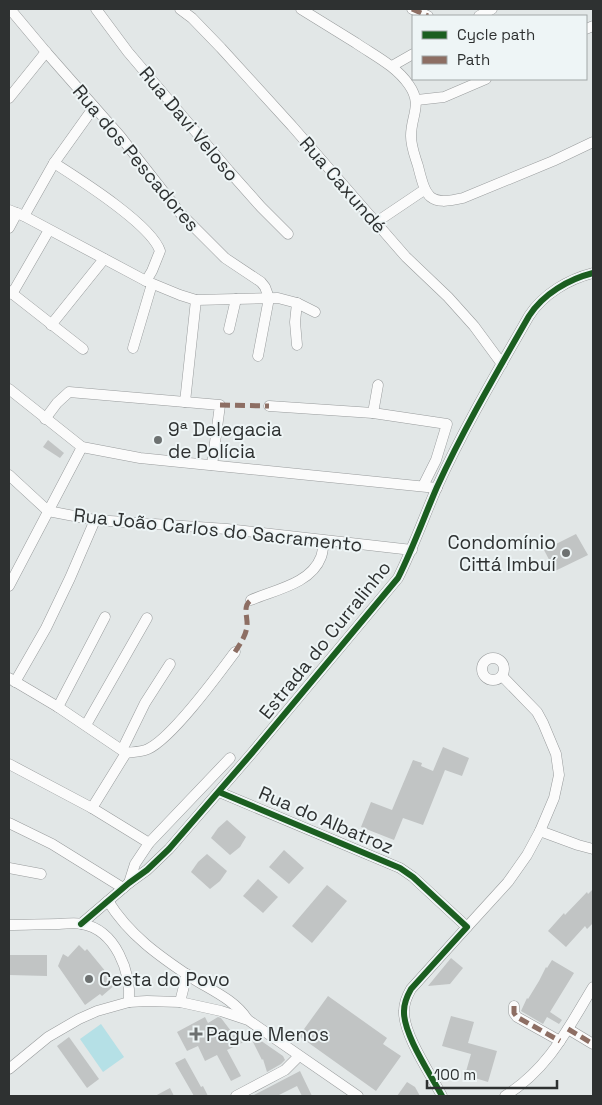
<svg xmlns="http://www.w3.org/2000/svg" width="602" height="1105" font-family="'Space Grotesk',sans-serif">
<rect width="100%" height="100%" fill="#e2e7e7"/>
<path fill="#b5e0e6" d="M101,1024L124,1057L103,1072L80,1039Z"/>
<g fill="#c1c4c4">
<path d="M48,440L64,453L60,458L43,447Z"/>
<path d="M576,534L588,555L555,571L544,550Z"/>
<path d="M443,747L469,758L462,776L445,770L423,825L403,818L394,840L361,827L371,802L392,810L413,760L422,763L421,766L433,771Z"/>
<path d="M227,820L246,837L240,847L230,855L211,838L218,828Z"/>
<path d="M284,850L304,868L289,884L269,867Z"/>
<path d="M207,854L227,871L220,881L210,889L191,872L198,862Z"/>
<path d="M258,879L278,897L263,913L243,896Z"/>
<path d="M327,885L347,901L312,943L292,926Z"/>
<path d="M593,889V923L587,929L585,926L566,947L548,931L564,913L565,915L587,892L588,894Z"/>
<path d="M79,945L85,951L87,949L116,984L102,996L100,994L85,1005L58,966L63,954L68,957Z"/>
<path d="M9,955H47V976L9,975Z"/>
<path d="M451,958L463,968L450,984L428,986Z"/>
<path d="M552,960L574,973L550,1012L562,1020L559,1024L547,1017L543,1024L521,1011L527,998L528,999L539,981L546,967L547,968Z"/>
<path d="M328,996L387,1038L383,1044L401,1056L376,1091L299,1036Z"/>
<path d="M451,1016L474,1022L468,1043L497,1051L488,1082L465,1075L471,1054L442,1046Z"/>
<path d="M205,1017L208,1023L218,1017L221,1018L234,1035L241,1031L246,1041L227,1050L241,1076L231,1081L217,1055L205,1061L198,1046L187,1051L177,1032Z"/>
<path d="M69,1037L99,1079L87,1088L57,1046Z"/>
<path d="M257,1038L283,1056L285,1060L281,1064L267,1072L263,1059L262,1060L252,1040Z"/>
<path d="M185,1058L201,1087L203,1086L208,1096H194L175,1063Z"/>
<path d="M300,1071L312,1096H302L297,1086L277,1096H252Z"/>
<path d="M407,1082L415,1087L420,1096H397Z"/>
<path d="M170,1088L174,1096H155Z"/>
</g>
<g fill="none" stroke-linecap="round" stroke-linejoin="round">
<g stroke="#989b9c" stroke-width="11">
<g id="minor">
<path d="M10,9L46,52L120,136L181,214L225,258L261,282L265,287L269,298L258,356"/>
<path d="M96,9L128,52L229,171L261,207L288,234"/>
<path d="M180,9L192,18L221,48L292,126L406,257L448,297L474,326L502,364"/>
<path d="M301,9C319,20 338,32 356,43C375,56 396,66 409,85C423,105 411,115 411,136C411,147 415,156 418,166C426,198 429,206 463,198L553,161L593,142"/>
<path d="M412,9L428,16"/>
<path d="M479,16L492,9"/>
<path d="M586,29L593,26"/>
<path d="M392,66L413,54"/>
<path d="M9,98L46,52"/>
<path d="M417,100L444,97L486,79"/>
<path d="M54,163C79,179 151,224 160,251L152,271L146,281"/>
<path d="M9,210L24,216L146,281L180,295L196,300L278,298L297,303L315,312"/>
<path d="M24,216L54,163L94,107"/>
<path d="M375,223L424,190"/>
<path d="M9,228L17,213"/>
<path d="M9,291L83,349"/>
<path d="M12,294L49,230"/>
<path d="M51,325L104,259"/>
<path d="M229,329L236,299"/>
<path d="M297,345L295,322L297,303"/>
<path d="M133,348L152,284"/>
<path d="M9,389L82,447L140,458L437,488"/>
<path d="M185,402L196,300"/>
<path d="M269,406L373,413L447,424L436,460L423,486"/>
<path d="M373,413L378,385"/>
<path d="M45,419L57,403L69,392L220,405L212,465"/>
<path d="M9,475L48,511L95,520L227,529L412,550"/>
<path d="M9,586L82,447"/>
<path d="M251,600C274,590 311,584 321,557C323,552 323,546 324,541"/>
<circle cx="493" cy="669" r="11"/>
<path d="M9,678L58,707L126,753L92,808"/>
<path d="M15,682L46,628L70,578L95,520"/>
<path d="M58,707L105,617"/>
<path d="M86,725L147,618"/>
<path d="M122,750L145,703L170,664"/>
<path d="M126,753C133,752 141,752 148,749C172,738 218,675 235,652"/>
<path d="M9,764L92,808L149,843"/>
<path d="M219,792L400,868L413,877L467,927L411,989C407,996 404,1002 404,1011C403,1034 431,1075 442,1096"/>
<path d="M9,823L52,844L123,888"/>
<path d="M540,831L578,845L593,849"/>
<path d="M9,868L41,874"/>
<path d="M129,883L135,864L149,843L230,758"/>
<path d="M108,901C129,935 159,956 192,978C211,990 235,1000 247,1019"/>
<path d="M81,924L129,883L147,870L169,849L252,753L398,578C413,548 424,517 437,487C464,428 497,372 529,316C543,294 569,279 593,273"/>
<path d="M9,925C25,925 42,924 59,924C66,924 74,922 82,924C116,930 131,972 129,1002"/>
<path d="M467,927L508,882L527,855L540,831L554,798L559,775L556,754L543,723L537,712L502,676"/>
<path d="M180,1002L187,974"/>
<path d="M514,1006V1013L517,1017L560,1041"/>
<path d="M568,1029L593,1044"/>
<path d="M9,1069L48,1037L79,1019L97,1011L129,1002L147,1001L180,1002L221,1011L248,1020L358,1096"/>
<path d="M236,1096L285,1070L299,1056"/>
<path d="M505,1096C549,1068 567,1030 593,987"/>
</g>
</g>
<use href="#minor" stroke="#fbfbfb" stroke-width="10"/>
<g stroke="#8d6e63" stroke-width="5" stroke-dasharray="10 5" stroke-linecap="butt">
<path d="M412,9L428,16"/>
<path d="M220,405L269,406"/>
<path d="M235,652C240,644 246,636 247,626C248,617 242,606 251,600"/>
<path d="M514,1006V1013L517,1017L560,1041"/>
<path d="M568,1029L593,1044"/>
</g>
<g stroke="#eef5f6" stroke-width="9">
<g id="cycleway">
<path d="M219,792L400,868L413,877L467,927L411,989C407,996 404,1002 404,1011C403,1034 431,1075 442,1096"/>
<path d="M81,924L129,883L147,870L169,849L252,753L398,578C413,548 424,517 437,487C464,428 497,372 529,316C543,294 569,279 593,273"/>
</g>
</g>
<use href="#cycleway" stroke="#1b5e20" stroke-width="6"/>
</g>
<g fill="#6d7171" stroke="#eef5f6" stroke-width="2">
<circle cx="158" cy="440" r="5"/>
<circle cx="566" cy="553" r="5"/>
<circle cx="89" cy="979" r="5"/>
<path d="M193.5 1026.5h5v5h5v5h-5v5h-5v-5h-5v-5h5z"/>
</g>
<g text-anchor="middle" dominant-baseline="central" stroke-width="4" stroke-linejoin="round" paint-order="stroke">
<g font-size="19" fill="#2e3131" stroke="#eef5f6">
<text transform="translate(189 124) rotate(50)">Rua Davi Veloso</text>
<text transform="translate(136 158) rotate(50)">Rua dos Pescadores</text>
<text transform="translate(343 185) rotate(49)">Rua Caxundé</text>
<text transform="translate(218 530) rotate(6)">Rua João Carlos do Sacramento</text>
<text transform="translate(325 640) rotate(-51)">Estrada do Curralinho</text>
<text transform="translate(326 820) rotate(23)">Rua do Albatroz</text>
</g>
<g font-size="19" fill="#2e3131" stroke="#eef5f6" text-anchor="start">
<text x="168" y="429">9ª Delegacia<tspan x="168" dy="22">de Polícia</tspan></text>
<text x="556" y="542" text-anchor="end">Condomínio<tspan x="556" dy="22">Cittá Imbuí</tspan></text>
<text x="99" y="979">Cesta do Povo</text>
<text x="206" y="1034">Pague Menos</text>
</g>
</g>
<rect width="602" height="1105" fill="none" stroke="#2e3131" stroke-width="20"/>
<rect x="412" y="15" width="175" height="65" fill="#eef5f6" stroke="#a1a7a7"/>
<rect x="422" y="31" width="25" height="8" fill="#1b5e20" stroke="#a1a7a7"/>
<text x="457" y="40" font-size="15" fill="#2e3131">Cycle path</text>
<rect x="422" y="56" width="25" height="8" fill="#8d6e63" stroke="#a1a7a7"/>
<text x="457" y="65" font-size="15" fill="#2e3131">Path</text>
<path d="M427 1080v8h130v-8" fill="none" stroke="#2e3131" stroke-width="2.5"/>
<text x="434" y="1080" font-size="15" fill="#2e3131" stroke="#eef5f6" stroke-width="4" paint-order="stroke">100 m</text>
</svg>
